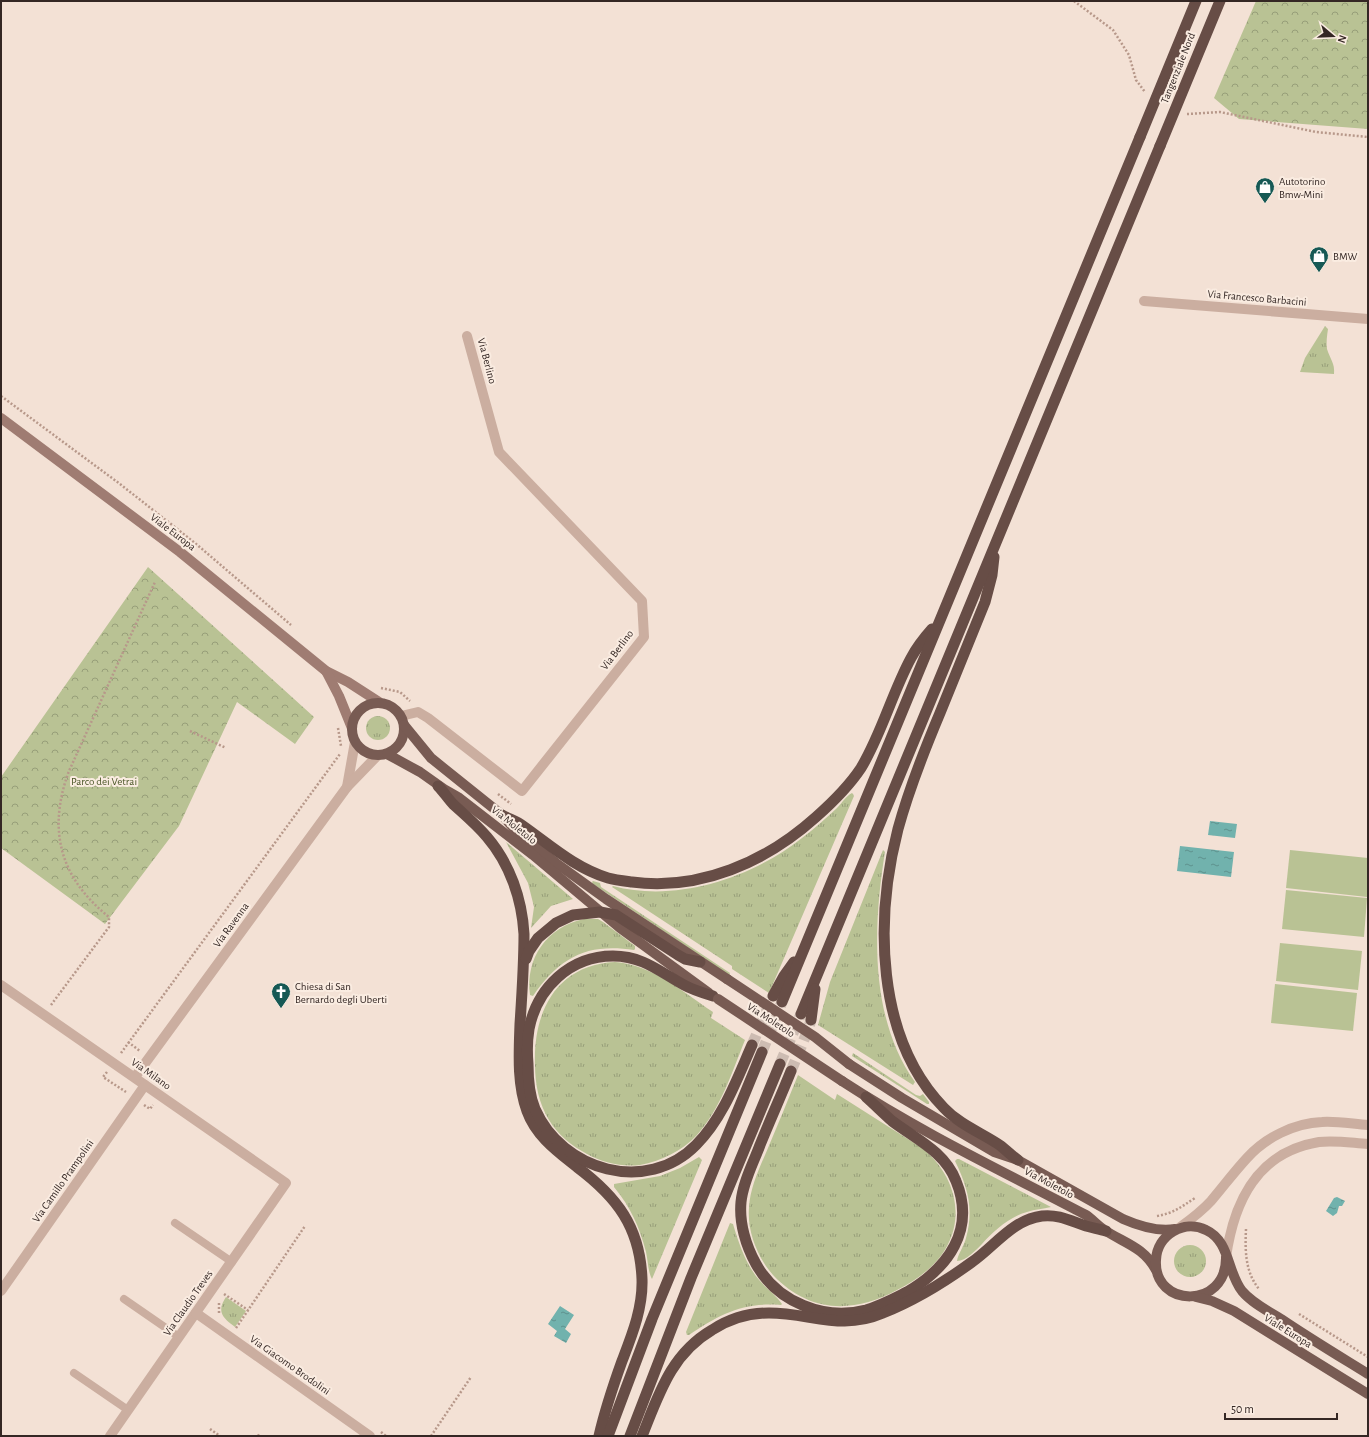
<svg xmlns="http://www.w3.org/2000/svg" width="1369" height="1437" font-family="'Alegreya Sans',sans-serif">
<defs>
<pattern id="grass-tufts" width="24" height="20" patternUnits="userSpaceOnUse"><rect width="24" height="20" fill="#b9c294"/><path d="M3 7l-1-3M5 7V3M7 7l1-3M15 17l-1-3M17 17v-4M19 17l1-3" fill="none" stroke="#979e79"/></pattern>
<pattern id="forest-crowns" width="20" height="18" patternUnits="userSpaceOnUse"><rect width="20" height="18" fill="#b9c294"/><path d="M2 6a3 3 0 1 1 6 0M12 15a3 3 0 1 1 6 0" fill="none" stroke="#979e79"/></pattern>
<pattern id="water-ripples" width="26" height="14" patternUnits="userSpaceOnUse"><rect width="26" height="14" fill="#71b2ad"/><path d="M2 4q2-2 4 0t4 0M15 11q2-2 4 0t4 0" fill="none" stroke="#5e918d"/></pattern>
</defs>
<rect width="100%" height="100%" fill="#f3e1d5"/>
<g fill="url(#grass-tufts)">
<path d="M1325,326L1328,329C1327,336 1326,342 1327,349C1330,359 1335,363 1334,374L1300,372L1305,358Z"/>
<circle cx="378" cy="728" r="12"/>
<path d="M852,793L853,794L854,796L769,993L732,969V966L612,887L613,886C676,903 752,878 802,838C814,829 826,818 837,808C842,803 846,796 852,793Z"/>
<path d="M506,842L573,899L551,906L531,928L534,907L528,883Z"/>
<path d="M883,850L885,852C873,926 869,1018 915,1082L913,1085L818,1025L830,982Z"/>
<path d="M593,881L600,883L601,887L730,973L729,975L593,884L592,882Z"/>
<path d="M584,919H598L603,922L635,946V949L634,950C587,943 560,957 533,996L530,995C525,958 547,927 584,919Z"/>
<path d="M615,962C653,965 683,992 713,1012L711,1018L745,1040C732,1072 721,1108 697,1135C682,1151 661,1161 640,1165C621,1167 604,1163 587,1154C572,1146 558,1135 549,1120C539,1104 535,1084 535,1065C533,1012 556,965 615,962Z"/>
<path d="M853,1053L916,1095L920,1096L923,1094L929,1102V1104H927L852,1056Z"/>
<path d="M798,1075L835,1100L837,1094L922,1148C956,1175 968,1221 940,1257C928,1272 913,1282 897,1290C853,1314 809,1313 773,1275C758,1258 747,1232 749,1208C750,1187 760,1167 768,1148C778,1124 788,1100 798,1075Z"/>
<path d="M699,1157L702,1160L652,1279C648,1272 648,1261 646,1252C639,1226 631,1208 614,1187V1184L660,1176L680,1168Z"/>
<path d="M957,1159H959L1051,1207C1043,1209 1035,1209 1027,1212C1009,1217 994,1231 982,1244C976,1250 966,1261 957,1261C958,1254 964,1246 966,1238C974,1209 968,1188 955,1161Z"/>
<path d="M730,1223L733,1224C739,1244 746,1265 760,1281C767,1289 777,1296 782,1304L781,1305C743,1302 720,1314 689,1335H687L686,1332Z"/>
<circle cx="1190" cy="1261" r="16"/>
<path d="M226,1297L246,1311L235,1327C223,1318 216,1312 226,1297Z"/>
</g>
<g fill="url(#forest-crowns)">
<path d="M1256,1H1368V129L1239,119L1214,98Z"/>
<path d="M148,567L314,717L295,744L237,702L179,826L105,924L1,848V777Z"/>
</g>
<g fill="#b9c294">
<path d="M1290,850L1368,858L1367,897L1286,888Z"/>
<path d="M1286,890L1367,898L1364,937L1282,929Z"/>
<path d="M1280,943L1362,951L1358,990L1276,981Z"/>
<path d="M1275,984L1357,993L1353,1031L1271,1023Z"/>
</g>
<g fill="url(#water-ripples)">
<path d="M1210,821L1237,824L1235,838L1208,835Z"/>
<path d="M1180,846L1234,852L1231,877L1177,871Z"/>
<path d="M1337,1197L1345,1201L1342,1206H1339L1337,1213L1333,1216L1326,1211L1334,1198Z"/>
<path d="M560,1306L574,1315L565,1329L571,1334L566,1343L554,1336L557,1331L548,1324Z"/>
</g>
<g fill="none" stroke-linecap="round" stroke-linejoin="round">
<g stroke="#cdbcb2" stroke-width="11" stroke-dasharray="11 5.5" stroke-linecap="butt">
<path d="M752,1045L773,996"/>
<path d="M762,1052L782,1002"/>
<path d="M780,1064L801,1014"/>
<path d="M791,1071L808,1030L811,1020"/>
</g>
<g stroke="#b7988a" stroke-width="2.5" stroke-dasharray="2 2" stroke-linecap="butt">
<path d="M1074,1L1113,30L1129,55L1136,80L1145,92"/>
<path d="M1187,114L1220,112L1316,132L1368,137"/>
<path d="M1,396L120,484L195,543L291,625"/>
<path d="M381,688L400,692L410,701"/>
<path d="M338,728L341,746"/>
<path d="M190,731L226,748"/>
<path d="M498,794L511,804"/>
<path d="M51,1005L109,927V917C60,878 47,830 69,771L155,582"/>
<path d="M128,1042L140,1051"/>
<path d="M121,1053L340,754"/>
<path d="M107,1072L103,1077L126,1092"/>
<path d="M144,1105L150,1109L153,1105"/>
<path d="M1157,1216C1174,1213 1181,1207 1195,1198"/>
<path d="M1246,1229C1245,1250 1245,1272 1259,1289"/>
<path d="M224,1294L248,1310"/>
<path d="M219,1303V1314"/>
<path d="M1299,1314L1368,1357"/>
<path d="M236,1328L305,1226"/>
<path d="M210,1429L220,1436"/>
<path d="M381,1432L386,1436"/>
<path d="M258,1436L260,1433"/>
<path d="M431,1436L471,1377"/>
</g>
<g stroke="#cbaea0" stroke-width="8">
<path d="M175,1223L232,1262"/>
<path d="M124,1299L179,1337"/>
<path d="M74,1373L128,1410"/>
</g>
<g stroke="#cbaea0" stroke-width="10">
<path d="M1144,301L1368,319"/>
<path d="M401,716L418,712L428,718L522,791L644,637L642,601L499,452L467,336"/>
<path d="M347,787L355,742"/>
<path d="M1,985L286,1183L110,1436"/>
<path d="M135,1077L347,787L378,755"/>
<path d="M1179,1228C1190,1220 1202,1211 1211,1201C1223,1187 1234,1172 1247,1158C1265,1138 1294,1123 1322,1122C1337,1121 1353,1124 1368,1125"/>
<path d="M1226,1257C1234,1201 1257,1152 1319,1142C1335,1140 1352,1143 1368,1144"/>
<path d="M1,1291L145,1085"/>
<path d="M196,1313L370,1436"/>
</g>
<g stroke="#9f7c72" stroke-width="10">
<path d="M1,418L180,552L326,671L348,682L379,702"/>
<path d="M326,671L339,696L352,728"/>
</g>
<g stroke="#785b53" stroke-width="10">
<circle cx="378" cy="729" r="26"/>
<path d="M404,725L431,758L502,815L517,832L556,863L606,899L727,979"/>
<path d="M387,754L420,772L444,789L458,797L533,855L620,928L709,993"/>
<path d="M849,1064L902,1098L994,1152L1018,1160L1123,1219C1139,1226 1157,1232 1175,1229"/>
<path d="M842,1081C920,1132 1004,1172 1086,1215C1092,1219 1097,1225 1103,1229C1123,1243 1143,1246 1156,1270"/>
<path d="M1226,1257C1227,1310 1153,1308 1156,1260C1157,1235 1184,1219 1206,1230C1230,1241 1227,1272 1242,1291C1252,1303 1268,1311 1281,1319C1309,1338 1339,1356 1368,1374"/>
<path d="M1196,1297L1212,1301L1234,1311L1368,1394"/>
</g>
<g stroke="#674d46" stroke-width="11">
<path d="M994,557L992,575L985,602C970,639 955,676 940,713C924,751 909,789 898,829C875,918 875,1037 944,1108C960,1125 982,1133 1001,1146C1007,1151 1012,1156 1018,1160"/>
<path d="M438,786C444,792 448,799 454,805C465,815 477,825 487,837C510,864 522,899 524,934C524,964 522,994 520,1024C519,1053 517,1084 527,1111C536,1136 557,1151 577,1167C617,1197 640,1227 642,1279C643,1308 632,1335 622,1361C613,1386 605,1410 599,1436"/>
<path d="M502,815C509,819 517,821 523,826C550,845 575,868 608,878C615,880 624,881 632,882C700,891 766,862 816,817C833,802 849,786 861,768C882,733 892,693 911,658C917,647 924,638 932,629"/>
<path d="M526,959L529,951L538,938L556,923L573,915L600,912L616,915L678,955L685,959L700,962"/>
<path d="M713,996C703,993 693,990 684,985C660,972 643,956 613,956C570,956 537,988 529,1029C527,1041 527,1052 528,1064C528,1079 529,1095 535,1109C562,1171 647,1195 696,1145C723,1118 737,1079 752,1045"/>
<path d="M773,996L784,976L794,962"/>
<path d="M782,1002L1140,137"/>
<path d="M801,1014L1160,146"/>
<path d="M811,1020L815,989"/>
<path d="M791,1071C781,1096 770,1120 760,1145C753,1164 743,1182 741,1202C739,1223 746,1246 756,1264C777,1302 824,1321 866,1310C880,1306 893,1299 907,1292C948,1268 976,1230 956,1181C945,1152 916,1139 892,1121C883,1113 875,1105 866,1097"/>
<path d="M608,1436L652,1319L762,1052"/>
<path d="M630,1436L691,1278L780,1064"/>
<path d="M642,1436C659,1394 671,1354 712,1330C729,1319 749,1313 769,1313C811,1313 841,1331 883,1313C913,1301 946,1281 972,1262C995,1246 1012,1220 1042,1216C1058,1214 1071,1221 1086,1226C1093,1228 1100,1229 1106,1231"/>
</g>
<g stroke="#785b53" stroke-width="10">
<path d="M727,979L815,1037L849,1064"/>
<path d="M718,999L842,1081"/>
</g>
<g stroke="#674d46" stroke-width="11">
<path d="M1140,137L1196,1"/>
<path d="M1160,146L1220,1"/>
</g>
</g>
<defs>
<g id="shop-pin" transform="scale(1)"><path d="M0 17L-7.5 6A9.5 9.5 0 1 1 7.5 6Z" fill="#165955" stroke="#faece1"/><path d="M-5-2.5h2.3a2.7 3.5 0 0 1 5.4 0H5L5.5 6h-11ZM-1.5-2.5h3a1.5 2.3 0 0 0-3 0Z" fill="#fff"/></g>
<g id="church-pin" transform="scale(1)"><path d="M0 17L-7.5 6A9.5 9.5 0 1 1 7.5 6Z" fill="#165955" stroke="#faece1"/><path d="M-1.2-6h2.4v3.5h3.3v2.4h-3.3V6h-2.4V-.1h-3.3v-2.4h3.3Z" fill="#fff"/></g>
</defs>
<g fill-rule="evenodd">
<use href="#shop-pin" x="1265" y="187"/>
<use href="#shop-pin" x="1319" y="256"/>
<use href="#church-pin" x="281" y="992"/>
</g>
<g text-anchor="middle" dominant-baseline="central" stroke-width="4" stroke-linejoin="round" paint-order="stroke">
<g font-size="11" fill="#342724" stroke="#faece1">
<text transform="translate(1178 68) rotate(-68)">Tangenziale Nord</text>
<text transform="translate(1257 298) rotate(5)">Via Francesco Barbacini</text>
<text transform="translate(487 361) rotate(75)">Via Berlino</text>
<text transform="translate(173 532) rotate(37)">Viale Europa</text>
<text transform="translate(617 650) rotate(-53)">Via Berlino</text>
<text transform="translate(514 825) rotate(38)">Via Moletolo</text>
<text transform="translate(231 925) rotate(-54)">Via Ravenna</text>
<text transform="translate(771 1020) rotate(33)">Via Moletolo</text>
<text transform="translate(151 1074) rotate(35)">Via Milano</text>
<text transform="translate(63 1181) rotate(-55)">Via Camillo Prampolini</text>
<text transform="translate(1049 1183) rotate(28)">Via Moletolo</text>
<text transform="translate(188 1303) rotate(-55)">Via Claudio Treves</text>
<text transform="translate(1288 1331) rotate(32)">Viale Europa</text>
<text transform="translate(290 1365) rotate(35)">Via Giacomo Brodolini</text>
</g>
<g font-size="11" fill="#342724" stroke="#faece1" text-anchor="start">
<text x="1279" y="181">Autotorino<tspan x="1279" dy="13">Bmw-Mini</tspan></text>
<text x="1333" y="256">BMW</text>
<text x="295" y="986">Chiesa di San<tspan x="295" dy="13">Bernardo degli Uberti</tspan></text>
</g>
<g font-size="11" fill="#495526" stroke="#faece1">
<text x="104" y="781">Parco dei Vetrai</text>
</g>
</g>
<rect width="1369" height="1437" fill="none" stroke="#342724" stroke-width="4"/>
<g transform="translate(1333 36) rotate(109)" stroke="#faece1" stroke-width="3" paint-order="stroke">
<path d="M0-3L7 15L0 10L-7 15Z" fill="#342724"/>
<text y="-6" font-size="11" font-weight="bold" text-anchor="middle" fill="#342724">N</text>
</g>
<path d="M1225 1413v6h112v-6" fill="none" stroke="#342724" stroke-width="2"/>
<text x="1231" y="1413" font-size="12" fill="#342724" stroke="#faece1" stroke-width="3" paint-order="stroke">50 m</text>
</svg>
